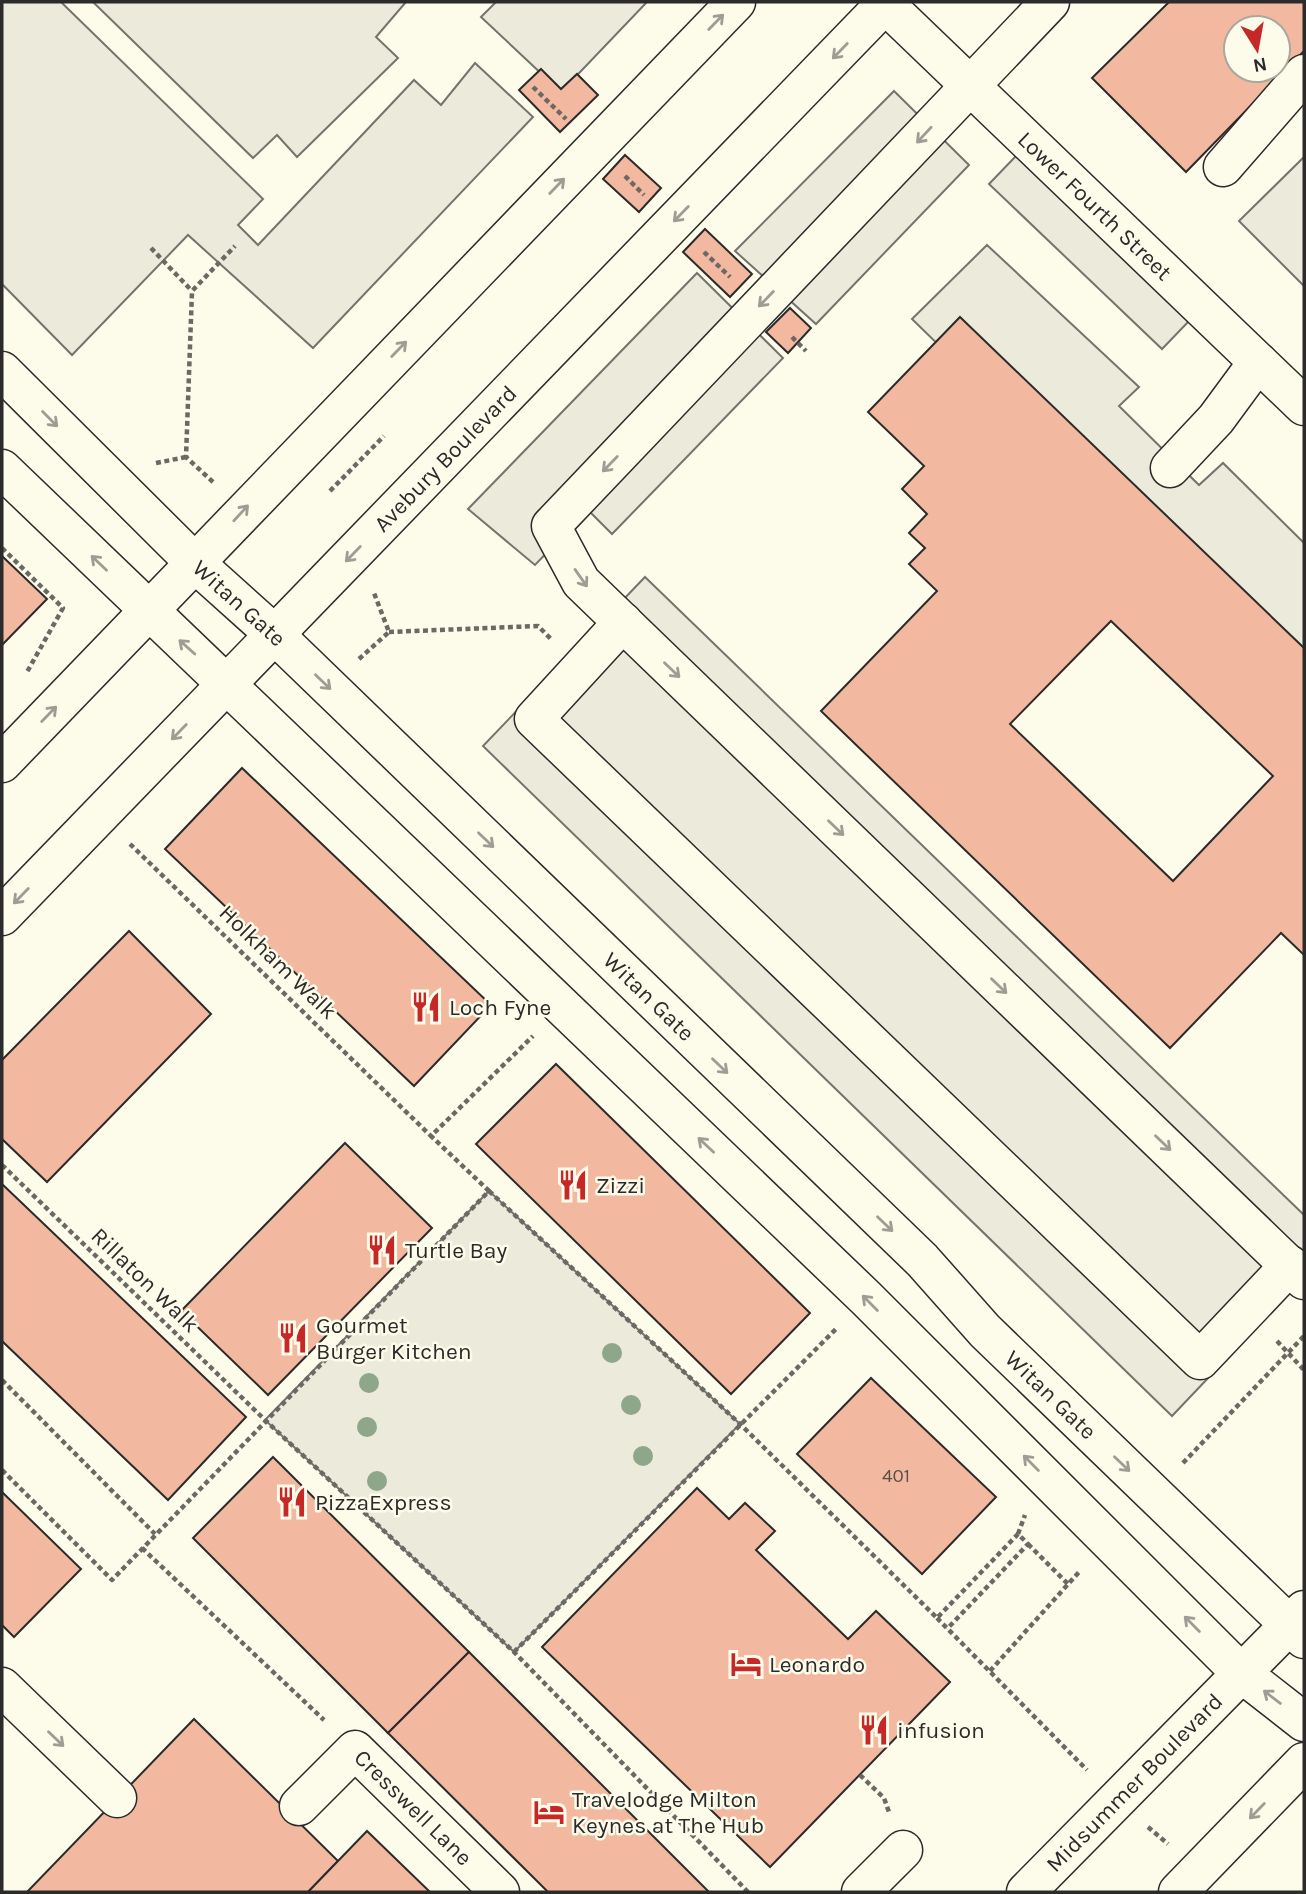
<svg xmlns="http://www.w3.org/2000/svg" width="1306" height="1894" font-family="Karla,sans-serif">
<rect width="100%" height="100%" fill="#fdfbea"/>
<path fill="#ecebdb" stroke="#74746e" stroke-width="2" d="M1304,157V286L1239,221Z"/>
<g fill="#eceadb" stroke="#74746e" stroke-width="2">
<path d="M2,2H61L263,199L238,225L258,245L414,80L441,105L475,63L533,117L313,348L188,235L72,355L2,284Z"/>
<path d="M93,2H406L376,37L398,58L297,157L277,135L253,158Z"/>
<path d="M496,2H647L561,92L481,17Z"/>
<path d="M894,91L969,165L816,324L735,251Z"/>
<path d="M1016,156L1189,321L1162,349L989,184Z"/>
<path d="M987,245L1139,387L1119,406L1199,485L1223,463L1304,543V701L912,319Z"/>
<path d="M697,273L783,358L612,534L588,510L535,565L468,509Z"/>
<path d="M645,577L1304,1215V1277L1172,1416L483,746Z"/>
<path d="M489,1191L740,1424L514,1652L265,1420Z"/>
</g>
<g fill="#f2b8a0" stroke="#2b2b2b" stroke-width="2" fill-rule="evenodd">
<path d="M1169,2H1304V51L1186,172L1092,78ZM1236,28H1278V70H1236Z"/>
<path d="M541,69L561,89L577,74L598,95L560,132L519,90Z"/>
<path d="M625,155L661,188L639,212L603,179Z"/>
<path d="M705,229L752,274L730,297L683,252Z"/>
<path d="M790,308L811,328L788,353L766,332Z"/>
<path d="M960,317L1304,648V955L1281,933L1170,1048L821,711L937,591L909,564L925,548L909,533L927,514L902,489L924,466L868,412ZM1111,621L1273,776L1173,881L1010,724Z"/>
<path d="M2,556L47,599L2,645Z"/>
<path d="M242,768L491,1005L414,1086L165,849Z"/>
<path d="M129,931L211,1014L47,1182L2,1139V1060Z"/>
<path d="M556,1064L810,1313L731,1394L476,1144Z"/>
<path d="M345,1143L432,1228L268,1395L181,1311Z"/>
<path d="M2,1184L246,1417L168,1500L2,1341Z"/>
<path d="M871,1378L996,1497L922,1574L797,1454Z"/>
<path d="M273,1457L469,1652L388,1733L193,1538Z"/>
<path d="M697,1488L729,1519L745,1503L775,1531L756,1550L848,1639L876,1611L950,1682L770,1867L542,1647Z"/>
<path d="M2,1492L81,1569L14,1637L2,1625Z"/>
<path d="M469,1652L709,1892H548L388,1733Z"/>
<path d="M194,1719L338,1861L308,1892H27Z"/>
<path d="M367,1831L430,1892H308Z"/>
</g>
<g fill="none" stroke-linecap="round" stroke-linejoin="round">
<g stroke="#2b2b2b" stroke-width="41">
<g id="minor">
<path id="s1" d="M883,2L1304,406"/>
<path d="M1050,2L551,526L581,582L1304,1280"/>
<path d="M1223,167L1304,74"/>
<path id="s2" d="M2,371L195,563L274,634L922,1260L985,1331L1304,1639"/>
<path d="M1170,468L1216,419L1258,362"/>
<path d="M2,469L866,1298L1240,1672L1304,1722"/>
<path d="M623,622L534,719L1200,1360L1290,1265"/>
<path d="M2,763L736,2"/>
<path id="s3" d="M2,916L887,2"/>
<path d="M2,1687L117,1798"/>
<path id="s4" d="M299,1806L355,1750L500,1892"/>
<path d="M861,1892L903,1850"/>
<path id="s5" d="M1026,1892L1304,1610"/>
<path d="M1178,1892L1304,1762"/>
</g>
</g>
<g stroke="#6a6964" stroke-width="4.5" stroke-dasharray="5 3.5" stroke-linecap="butt">
<path d="M533,87L566,119"/>
<path d="M625,176L644,195"/>
<path d="M151,248L192,291"/>
<path d="M704,252L730,277"/>
<path d="M792,337L806,351"/>
<path d="M156,463L186,457"/>
<path d="M213,482L186,457L192,291L235,246"/>
<path d="M330,491L384,436"/>
<path d="M2,548L63,608L27,672"/>
<path d="M389,632L538,626L551,639"/>
<path d="M359,659L389,632L374,593"/>
<path d="M130,844L431,1136"/>
<path d="M2,1165L265,1420L514,1652L748,1892"/>
<path d="M489,1191L740,1424L937,1618L1018,1534L1028,1544L947,1629"/>
<path d="M1277,1341L1304,1370"/>
<path d="M2,1380L155,1534"/>
<path d="M1183,1463L1304,1336"/>
<path d="M2,1470L112,1580L489,1191L431,1136L533,1036"/>
<path d="M1018,1534L1025,1515"/>
<path d="M1028,1544L1068,1584"/>
<path d="M142,1548L324,1720"/>
<path d="M937,1618L1087,1770"/>
<path d="M514,1652L837,1328"/>
<path d="M990,1671L1079,1572"/>
<path d="M860,1775L884,1798L889,1812"/>
<path d="M1148,1827L1168,1844"/>
</g>
<use href="#minor" stroke="#fdfbea" stroke-width="38"/>
</g>
<g fill="#8ea78a">
<circle cx="612" cy="1353" r="10"/>
<circle cx="369" cy="1383" r="10"/>
<circle cx="631" cy="1405" r="10"/>
<circle cx="367" cy="1427" r="10"/>
<circle cx="643" cy="1456" r="10"/>
<circle cx="377" cy="1481" r="10"/>
</g>
<defs><path id="oneway-shaft" d="M-6 0H5M1.5-3L5.5 0L1.5 3" fill="none" stroke-width="1.6" stroke-linecap="round" stroke-linejoin="round" transform="scale(1.75)"/></defs>
<g stroke="#9e9d94">
<use href="#oneway-shaft" transform="translate(716 22) rotate(-46)"/>
<use href="#oneway-shaft" transform="translate(840 51) rotate(134)"/>
<use href="#oneway-shaft" transform="translate(924 135) rotate(133)"/>
<use href="#oneway-shaft" transform="translate(557 186) rotate(-46)"/>
<use href="#oneway-shaft" transform="translate(681 214) rotate(134)"/>
<use href="#oneway-shaft" transform="translate(766 299) rotate(134)"/>
<use href="#oneway-shaft" transform="translate(399 349) rotate(-46)"/>
<use href="#oneway-shaft" transform="translate(50 419) rotate(45)"/>
<use href="#oneway-shaft" transform="translate(610 464) rotate(134)"/>
<use href="#oneway-shaft" transform="translate(241 513) rotate(-47)"/>
<use href="#oneway-shaft" transform="translate(353 554) rotate(134)"/>
<use href="#oneway-shaft" transform="translate(99 563) rotate(-136)"/>
<use href="#oneway-shaft" transform="translate(581 578) rotate(55)"/>
<use href="#oneway-shaft" transform="translate(187 647) rotate(-138)"/>
<use href="#oneway-shaft" transform="translate(672 670) rotate(44)"/>
<use href="#oneway-shaft" transform="translate(323 682) rotate(44)"/>
<use href="#oneway-shaft" transform="translate(49 714) rotate(-46)"/>
<use href="#oneway-shaft" transform="translate(179 732) rotate(134)"/>
<use href="#oneway-shaft" transform="translate(836 828) rotate(44)"/>
<use href="#oneway-shaft" transform="translate(486 840) rotate(44)"/>
<use href="#oneway-shaft" transform="translate(21 896) rotate(134)"/>
<use href="#oneway-shaft" transform="translate(999 986) rotate(44)"/>
<use href="#oneway-shaft" transform="translate(720 1066) rotate(44)"/>
<use href="#oneway-shaft" transform="translate(1163 1143) rotate(44)"/>
<use href="#oneway-shaft" transform="translate(706 1145) rotate(-137)"/>
<use href="#oneway-shaft" transform="translate(885 1224) rotate(44)"/>
<use href="#oneway-shaft" transform="translate(870 1303) rotate(-135)"/>
<use href="#oneway-shaft" transform="translate(1031 1463) rotate(-135)"/>
<use href="#oneway-shaft" transform="translate(1122 1464) rotate(44)"/>
<use href="#oneway-shaft" transform="translate(1192 1624) rotate(-135)"/>
<use href="#oneway-shaft" transform="translate(1272 1697) rotate(-142)"/>
<use href="#oneway-shaft" transform="translate(56 1739) rotate(44)"/>
<use href="#oneway-shaft" transform="translate(1257 1811) rotate(134)"/>
</g>
<defs>
<g id="restaurant-bare" transform="scale(2.415)"><path d="M-5-6h1v4h1v-4h1v4h1v-4h1v5L-1.5 .5V6h-2V.5L-5-1ZM5-6V6H3V1.5H1.5Q1.5-4 5-6Z" fill="#c62828" stroke="#fdfbea" stroke-width="2.5" paint-order="stroke"/></g>
<g id="hotel-bare" transform="scale(2.415)"><path d="M-6-4.5h1.5V1H6V5H4.5V3h-9V5H-6ZM-4 0a1.8 1.8 0 1 1 3.6 0ZM.5 0V-2.5h3Q6-2.5 6 0Z" fill="#c62828" stroke="#fdfbea" stroke-width="2.5" paint-order="stroke"/></g>
</defs>
<g fill-rule="evenodd">
<use href="#restaurant-bare" x="426" y="1007"/>
<use href="#restaurant-bare" x="573" y="1185"/>
<use href="#restaurant-bare" x="382" y="1250"/>
<use href="#restaurant-bare" x="293" y="1338"/>
<use href="#restaurant-bare" x="292" y="1502"/>
<use href="#hotel-bare" x="746" y="1664"/>
<use href="#restaurant-bare" x="874" y="1730"/>
<use href="#hotel-bare" x="549" y="1812"/>
</g>
<g text-anchor="middle" dominant-baseline="central" stroke-width="5" stroke-linejoin="round" paint-order="stroke">
<g font-size="19" fill="#5d4e48">
<text x="896" y="1476">401</text>
</g>
<g font-size="23" fill="#2b2b2b" stroke="#fdfbea">
<text stroke="none"><textPath href="#s1" startOffset="294">Lower Fourth Street</textPath></text>
<text stroke="none"><textPath href="#s3" startOffset="637">Avebury Boulevard</textPath></text>
<text stroke="none"><textPath href="#s2" startOffset="332">Witan Gate</textPath></text>
<text transform="translate(278 962) rotate(44)">Holkham Walk</text>
<text stroke="none"><textPath href="#s2" startOffset="900">Witan Gate</textPath></text>
<text transform="translate(145 1280) rotate(44)">Rillaton Walk</text>
<text stroke="none"><textPath href="#s2" startOffset="1466">Witan Gate</textPath></text>
<text stroke="none"><textPath href="#s5" startOffset="154">Midsummer Boulevard</textPath></text>
<text stroke="none"><textPath href="#s4" startOffset="161">Cresswell Lane</textPath></text>
</g>
<g font-size="23" fill="#2b2b2b" stroke="#fdfbea" text-anchor="start">
<text x="449" y="1007">Loch Fyne</text>
<text x="596" y="1185">Zizzi</text>
<text x="405" y="1250">Turtle Bay</text>
<text x="316" y="1325">Gourmet<tspan x="316" dy="26">Burger Kitchen</tspan></text>
<text x="315" y="1502">PizzaExpress</text>
<text x="769" y="1664">Leonardo</text>
<text x="897" y="1730">infusion</text>
<text x="572" y="1799">Travelodge Milton<tspan x="572" dy="26">Keynes at The Hub</tspan></text>
</g>
</g>
<rect width="1306" height="1894" fill="none" stroke="#2b2b2b" stroke-width="7"/>
<g transform="translate(1257 49) rotate(169)"><circle r="33" fill="#fdfbea" stroke="#a9a89e" stroke-width="2"/>
<path d="M0-5L12 26L0 18L-12 26Z" fill="#c62828"/>
<text y="-10" font-size="19" font-weight="bold" text-anchor="middle" fill="#2b2b2b">N</text>
</g>
</svg>
